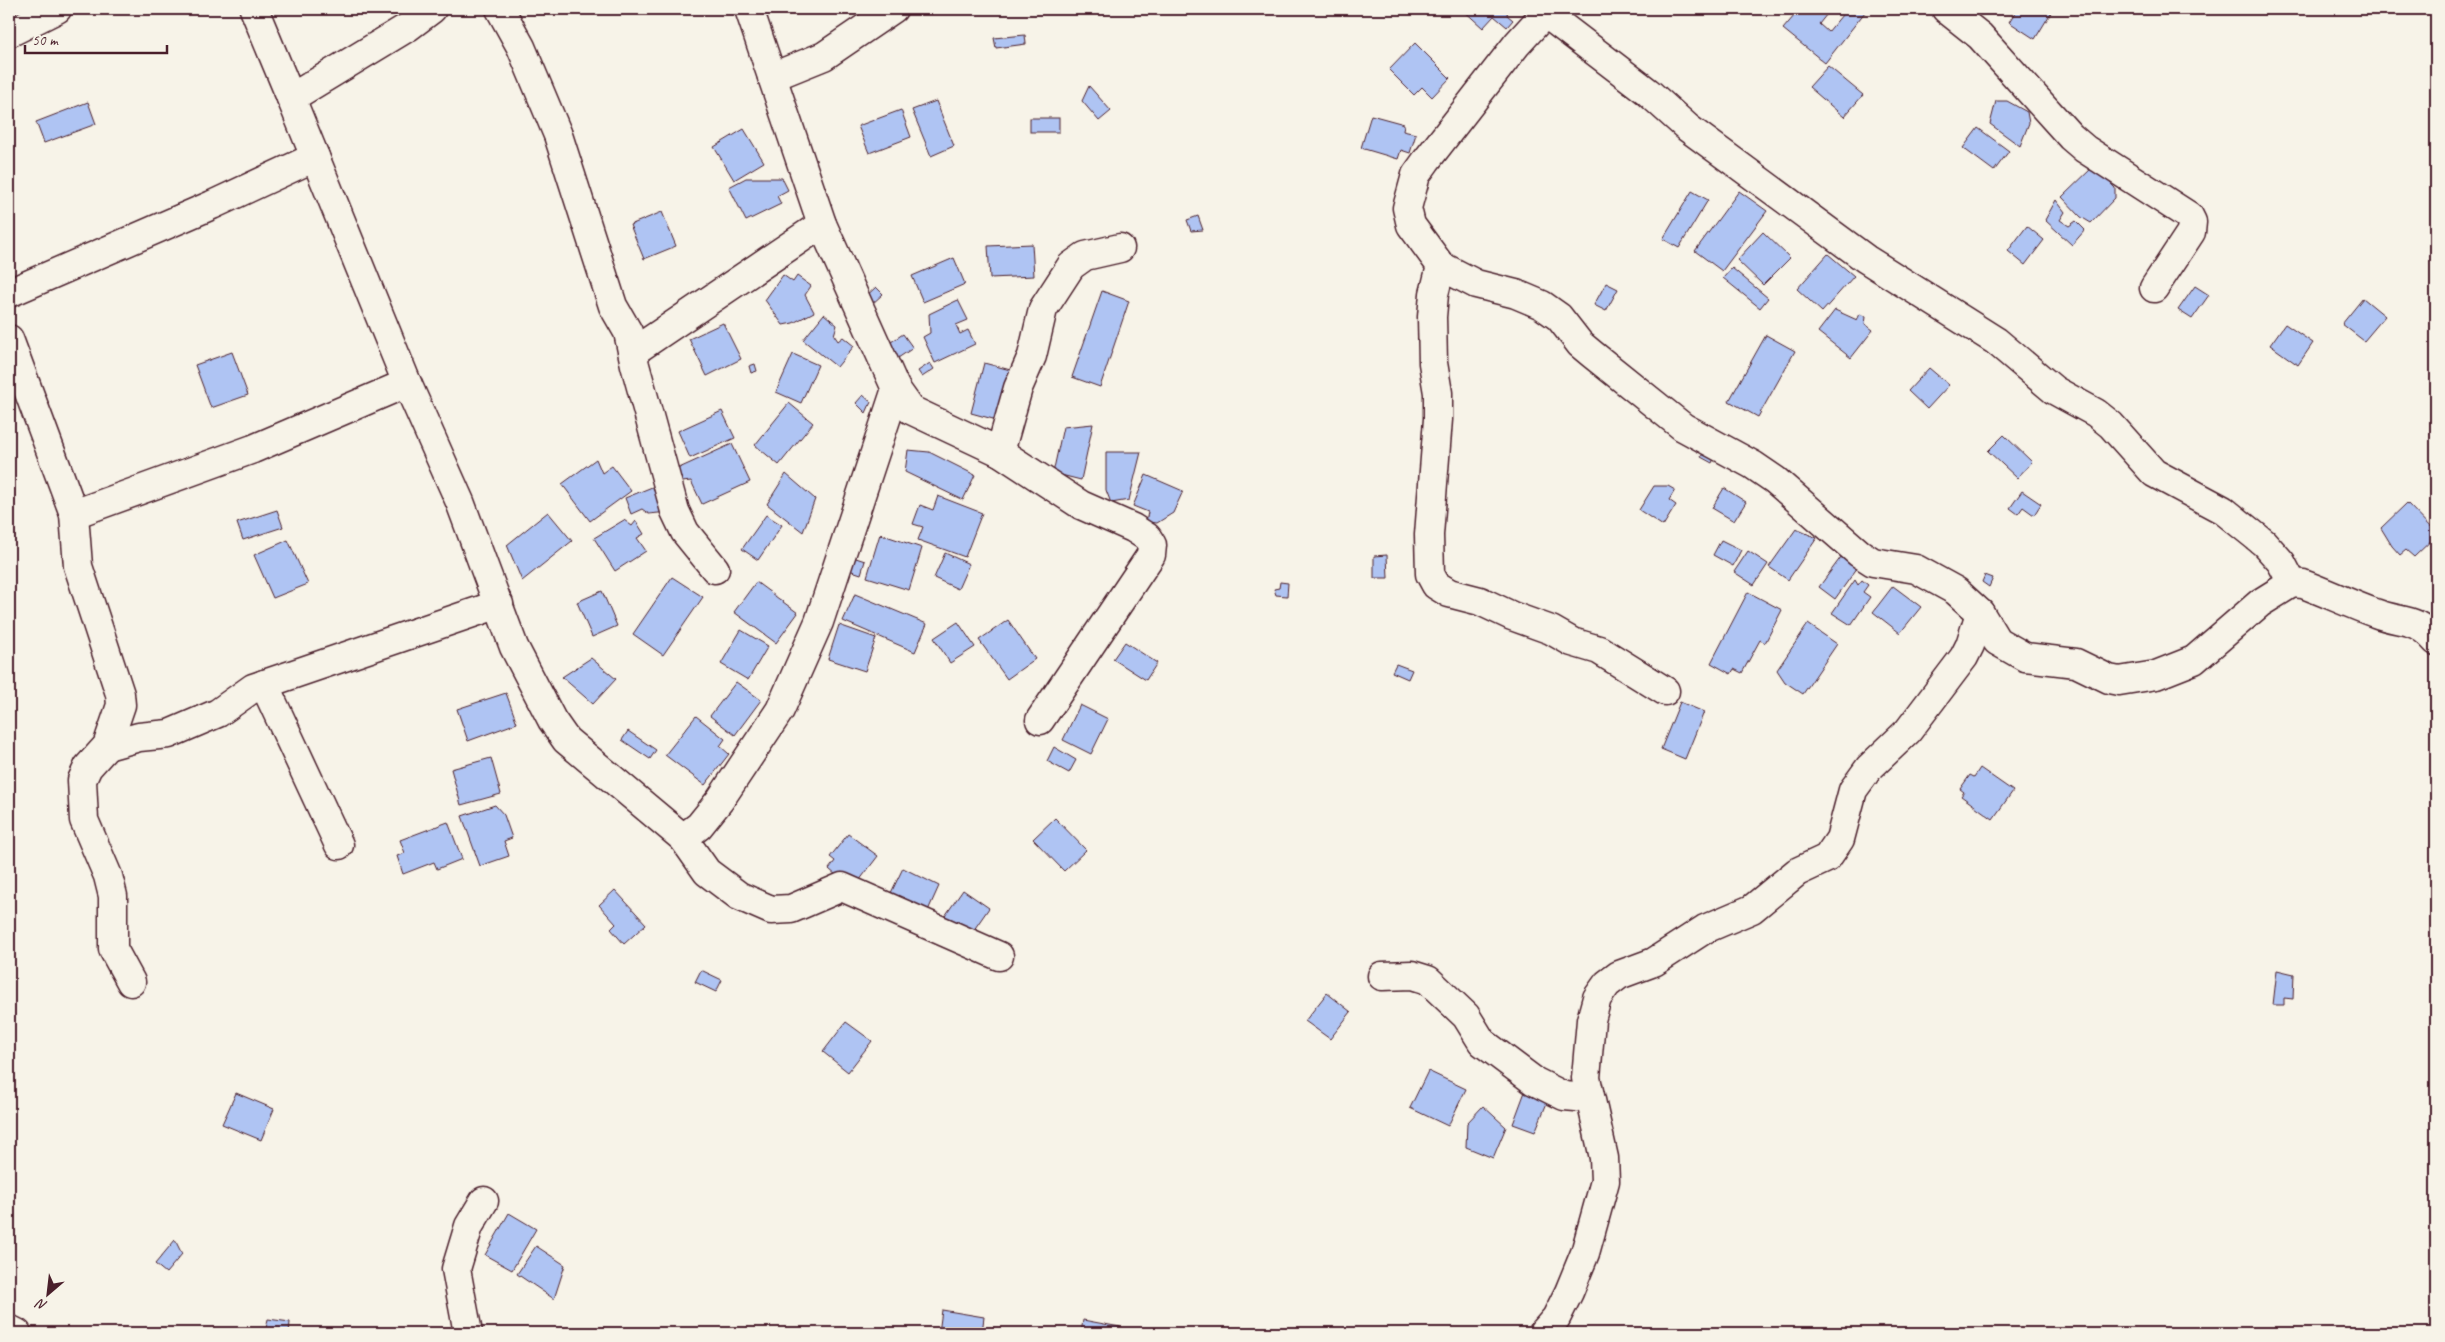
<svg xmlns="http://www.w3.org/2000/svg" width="2445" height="1342" font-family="Caveat,sans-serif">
<rect width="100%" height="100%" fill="#f7f3e8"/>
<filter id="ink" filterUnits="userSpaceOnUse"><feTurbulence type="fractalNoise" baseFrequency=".02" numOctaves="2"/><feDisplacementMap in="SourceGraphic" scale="10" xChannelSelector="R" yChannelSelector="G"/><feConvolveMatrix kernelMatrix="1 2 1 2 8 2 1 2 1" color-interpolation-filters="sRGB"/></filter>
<g filter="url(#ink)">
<g fill="#afc4f3" stroke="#4a1f2b">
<path d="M817,9H833L819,14Z"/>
<path d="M1462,9H1508L1507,15L1513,20L1507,27L1494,16L1483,28Z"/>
<path d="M1800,9H1831L1819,24L1828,32L1847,9H1861L1865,12L1825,63L1783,29Z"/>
<path d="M2017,9H2048L2052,11L2035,39L2009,22Z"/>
<path d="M1025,35L1026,44L996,48L994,38Z"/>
<path d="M1415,43L1450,78L1432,97L1422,87L1414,95L1389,70Z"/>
<path d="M1828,66L1863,95L1844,117L1809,87Z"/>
<path d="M1089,86L1111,111L1099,121L1082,101Z"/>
<path d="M936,101L954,146L931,156L912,110Z"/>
<path d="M1996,101H2007L2027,112L2029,123L2020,146L1990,124Z"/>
<path d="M88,102L96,124L44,143L36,122Z"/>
<path d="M901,110L911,137L869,153L858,126Z"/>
<path d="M1371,115L1404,124L1403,131L1416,134L1410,153L1401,150L1398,159L1361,148Z"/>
<rect x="1030" y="118" width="29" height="14"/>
<path d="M1978,128L2009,151L1994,171L1963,148Z"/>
<path d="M744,129L764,162L734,180L714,147Z"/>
<path d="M2094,166L2115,188V198L2091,223L2081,217L2062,197Z"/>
<path d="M746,178H782L788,190L777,196L781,204L746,221L729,187Z"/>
<path d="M1692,191L1708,200L1679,248L1663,239Z"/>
<path d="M1739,191L1767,211L1722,271L1695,251Z"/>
<path d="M2056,200L2065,212L2060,220L2069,226L2076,221L2085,230L2072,245L2045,220Z"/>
<path d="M662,212L676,246L644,259L630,225Z"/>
<path d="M1198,216L1203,230L1191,231L1187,220Z"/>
<path d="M2027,226L2044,240L2025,265L2008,251Z"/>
<path d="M1763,232L1790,258L1763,285L1737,260Z"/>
<path d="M1032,244L1034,276L990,278L988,246Z"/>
<path d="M1828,254L1854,276L1822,312L1797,289Z"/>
<path d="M954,258L965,284L923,302L912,276Z"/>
<path d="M1732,268L1768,298L1760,308L1723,278Z"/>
<path d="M783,275L793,282L797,276L811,286L805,295L814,312L793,323L783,325L765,300Z"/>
<path d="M1606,283L1618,289L1606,311L1594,305Z"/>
<path d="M2195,286L2209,295L2192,319L2178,310Z"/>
<path d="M876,287L883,294L871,305L864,298Z"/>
<path d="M1102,291L1129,301L1100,387L1072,377Z"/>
<path d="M2363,298L2385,316L2364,341L2342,324Z"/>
<path d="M958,300L968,320L956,325L960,334L968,330L975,344L935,363L923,337L930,333L929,314Z"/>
<path d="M1835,310L1857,320L1860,314L1866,317L1865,324L1873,330L1851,358L1818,332Z"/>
<path d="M824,314L837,325L834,335L838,341L843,337L854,346L837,367L803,340Z"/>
<path d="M723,323L741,359L707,376L689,339Z"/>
<path d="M2285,324L2313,343L2298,365L2270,345Z"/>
<path d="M903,334L913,348L898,358L888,344Z"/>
<path d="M1766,335L1795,351L1758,417L1729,401Z"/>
<path d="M232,352L248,395L211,408L195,365Z"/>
<path d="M793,354L818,365L801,403L776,392Z"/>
<path d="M930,363L934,369L922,377L918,371Z"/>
<path d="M984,363L1018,372L1004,422L971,413Z"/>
<path d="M755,364L757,371L751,373L749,366Z"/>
<path d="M1929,368L1949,385L1927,409L1908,391Z"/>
<path d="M863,395L871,402L866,413L856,403Z"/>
<path d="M789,403L813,423L779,465L755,445Z"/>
<path d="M722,411L735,438L690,458L678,431Z"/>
<path d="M1093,424L1081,480L1053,473L1063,427Z"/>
<path d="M2004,435L2032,462L2017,478L1988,451Z"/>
<path d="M732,444L750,482L702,504L691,481L682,482L677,469Z"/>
<path d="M1706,447L1717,452L1712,463L1701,457Z"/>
<path d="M908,450L929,452L975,475L963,500L905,472Z"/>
<path d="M1106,452H1141L1129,500L1111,503L1106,490Z"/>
<path d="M596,459L602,473L612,466L631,491L590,521L562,484Z"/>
<path d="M786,474L815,499L803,532L767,504Z"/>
<path d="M1146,475L1183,491L1173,513L1157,523L1146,522L1148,512L1133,506Z"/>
<path d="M657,485L668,512L649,514L642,509L631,514L625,498Z"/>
<path d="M1654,486H1668L1675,490L1669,500L1676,505L1663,526L1639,510Z"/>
<path d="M1724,488L1746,502L1734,521L1712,508Z"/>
<path d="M2022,491L2041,504L2034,515L2023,507L2018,514L2010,508Z"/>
<path d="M938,496L982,513L965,557L918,540L923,527L913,524L920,505L933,510Z"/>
<path d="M2407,503L2436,533V536L2414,557L2406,550L2400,555L2392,546L2381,528Z"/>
<path d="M277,510L283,527L243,540L237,523Z"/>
<path d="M548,512L572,541L522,581L507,545Z"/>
<path d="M766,515L782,525L758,560L742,549Z"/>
<path d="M624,520L632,526L636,521L644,534L637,538L646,551L615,571L594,538Z"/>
<path d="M1796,529L1817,538L1788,580L1769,567Z"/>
<path d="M880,534L922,548L909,590L867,577Z"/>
<path d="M288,540L308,584L273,598L254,555Z"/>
<path d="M1721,540L1741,550L1733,566L1713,555Z"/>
<path d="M1748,551L1768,564L1754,585L1734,572Z"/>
<path d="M945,553L969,564L958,589L934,578Z"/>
<path d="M1844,553L1860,564L1835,599L1819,587Z"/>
<path d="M1387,555L1388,578H1374V556Z"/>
<path d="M853,557L865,561L861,574L849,570Z"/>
<path d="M1985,575L1993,578L1989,587L1982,582Z"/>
<path d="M672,577L703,597L663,655L633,634Z"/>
<path d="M1855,580L1858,585L1862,580L1868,585L1863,592L1870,597L1851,625L1832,613Z"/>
<path d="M756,582L798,613L776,643L734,612Z"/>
<path d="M1280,582L1288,583L1287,596L1276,595L1274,589L1279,588Z"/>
<path d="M1893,586L1921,607L1900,633L1873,612Z"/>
<path d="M602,591L617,626L592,637L577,602Z"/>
<path d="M1748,592L1782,610L1765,643L1760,640L1742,673L1734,669L1731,674L1711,663Z"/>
<path d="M855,594L927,624L915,652L843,621Z"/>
<path d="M1008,620L1035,659L1007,679L979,640Z"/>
<path d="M958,622L975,647L950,663L934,638Z"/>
<path d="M1808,624L1837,644L1803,694L1785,682L1777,670Z"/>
<path d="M839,625L876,638L865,671L828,659Z"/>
<path d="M741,630L768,646L748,680L721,664Z"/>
<path d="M1125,642L1157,663L1146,680L1113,659Z"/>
<path d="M591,658L616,679L593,704L562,677Z"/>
<path d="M1396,664L1412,670L1408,679L1392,672Z"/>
<path d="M736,682L761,700L735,735L710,716Z"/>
<path d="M506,693L517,723L468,741L457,709Z"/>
<path d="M1680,702L1704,712L1685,759L1661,749Z"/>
<path d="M1080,705L1108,719L1091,754L1063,740Z"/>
<path d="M696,716L725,739L720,746L729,754L705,785L665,755Z"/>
<path d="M628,731L656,750L650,759L622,740Z"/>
<path d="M1054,747L1076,760L1069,773L1047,761Z"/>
<path d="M491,758L501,794L461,805L451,769Z"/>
<path d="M1980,768L2013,791L1993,819L1961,796L1964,792L1960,789L1970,775L1974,777Z"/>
<path d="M495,805L504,815L512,838L504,841L509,856L480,866L462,816Z"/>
<path d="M1055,818L1086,850L1064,871L1033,839Z"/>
<path d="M448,822L462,859L437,869L434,862L403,874L397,856L405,853L400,840Z"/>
<path d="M848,834L878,856L859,881L852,875L849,878L841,872L837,876L829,869L835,861L830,857Z"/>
<path d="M903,868L939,886L926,915L889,897Z"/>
<path d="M615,890L646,924L624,944L611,929L616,924L599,905Z"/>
<path d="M963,890L989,908L971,934L945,916Z"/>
<path d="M701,970L722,980L716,992L695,982Z"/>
<path d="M2277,970L2294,974L2293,999L2284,998V1005H2273Z"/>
<path d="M1327,993L1351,1012L1330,1039L1305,1021Z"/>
<path d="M846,1022L872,1041L848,1072L823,1052Z"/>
<path d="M1428,1071L1466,1089L1448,1126L1410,1108Z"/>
<path d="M1526,1089L1549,1098L1535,1132L1513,1124Z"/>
<path d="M236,1093L274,1109L261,1140L222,1124Z"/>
<path d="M1483,1106L1506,1127L1493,1158L1466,1147L1467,1123Z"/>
<path d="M509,1213L536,1229L512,1270L485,1255Z"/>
<path d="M175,1240L182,1254L166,1273L155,1264Z"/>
<path d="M536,1246L565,1265L554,1299L517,1274Z"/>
<path d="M942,1310L984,1317L982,1333H939Z"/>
<path d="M268,1319L290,1322L289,1333H265Z"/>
<path d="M1083,1320L1120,1327L1119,1333H1081Z"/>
</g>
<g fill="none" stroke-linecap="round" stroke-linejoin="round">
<g stroke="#4a1f2b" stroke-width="31">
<g id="minor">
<path d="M254,9L291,98L408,27L432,9"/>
<path d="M500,9L521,47L558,135L613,306L628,332L635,365L675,511L685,532L715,569"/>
<path d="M749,9L822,224L896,389L911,410L1000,452L1081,505L1133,528L1147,537L1152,545L1151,555L1040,720"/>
<path d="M1549,9L1517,44L1426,161L1416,175L1407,208L1411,225L1441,266L1476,284L1516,294L1542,305L1559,317L1580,344L1592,354L1683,427L1753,465L1775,480L1859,553L1873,562L1916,569L1956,591L1980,613L1997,641L2025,657L2076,663L2109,679L2119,681L2156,675L2194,660L2260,603L2292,583L2303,584C2327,593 2350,604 2375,613C2403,624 2413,615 2436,641"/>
<path d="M1946,9L1980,36L2071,137L2085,149L2189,216L2192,222L2191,232L2154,288"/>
<path d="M1546,14L1648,92L1688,128L1866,259L1996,341L2054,390L2096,413L2111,425L2154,473L2223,510L2264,543L2281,562L2292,583"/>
<path d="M9,33L57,9"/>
<path d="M772,77L824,56L893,9"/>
<path d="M291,98L407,383L460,502L514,647L552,720L566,740L683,838L707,872L739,896L771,910L791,909L842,887L999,956"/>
<path d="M1441,266L1434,294L1432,317L1433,363L1438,393V419L1429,535L1430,574L1436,585L1449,593L1480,601L1512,616L1551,630L1572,642L1599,650L1665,691"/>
<path d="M9,293L212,205L315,157"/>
<path d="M9,339L74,514L78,566L120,694L121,705L107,746L88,767L82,780L84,820L108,876L113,896V949L131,982"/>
<path d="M633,352L822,224"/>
<path d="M1000,452L1018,388L1032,356L1043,309L1071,266L1085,256L1120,248"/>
<path d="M74,514L253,449L407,383"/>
<path d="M264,684L339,845"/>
<path d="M107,746L139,737L169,734L218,713L253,688L499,604"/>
<path d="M683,838L699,826L720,800L780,710L819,622L896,389"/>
<path d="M1382,976L1412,975L1428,980L1466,1016L1482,1042L1534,1081L1564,1096L1576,1097L1589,1094"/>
<path d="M9,1329L17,1333"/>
<path d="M468,1333L456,1269L469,1226L484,1201"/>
<path d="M1543,1333L1556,1318L1569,1292L1585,1253L1605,1181L1604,1158L1586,1078L1591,1020L1597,998L1607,984L1619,975L1654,962L1705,929L1752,909L1797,872L1827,858L1840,839L1853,790L1869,768L1908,731L1964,657L1970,645L1980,613"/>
</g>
</g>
<use href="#minor" stroke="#f7f3e8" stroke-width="28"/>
</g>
</g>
<rect width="2445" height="1342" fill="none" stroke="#f7f3e8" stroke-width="30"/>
<rect x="15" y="15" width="2415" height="1312" fill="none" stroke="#4a1f2b" stroke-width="2" filter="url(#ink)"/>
<g transform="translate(48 1294) rotate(208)" stroke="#f7f3e8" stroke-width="4" paint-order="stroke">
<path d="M0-4L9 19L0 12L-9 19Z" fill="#4a1f2b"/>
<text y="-8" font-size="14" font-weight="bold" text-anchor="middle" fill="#4a1f2b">N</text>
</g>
<path d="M25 45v8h142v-8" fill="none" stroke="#4a1f2b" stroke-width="2.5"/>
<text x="32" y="45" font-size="15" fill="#4a1f2b" stroke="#f7f3e8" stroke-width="4" paint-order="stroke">50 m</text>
</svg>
